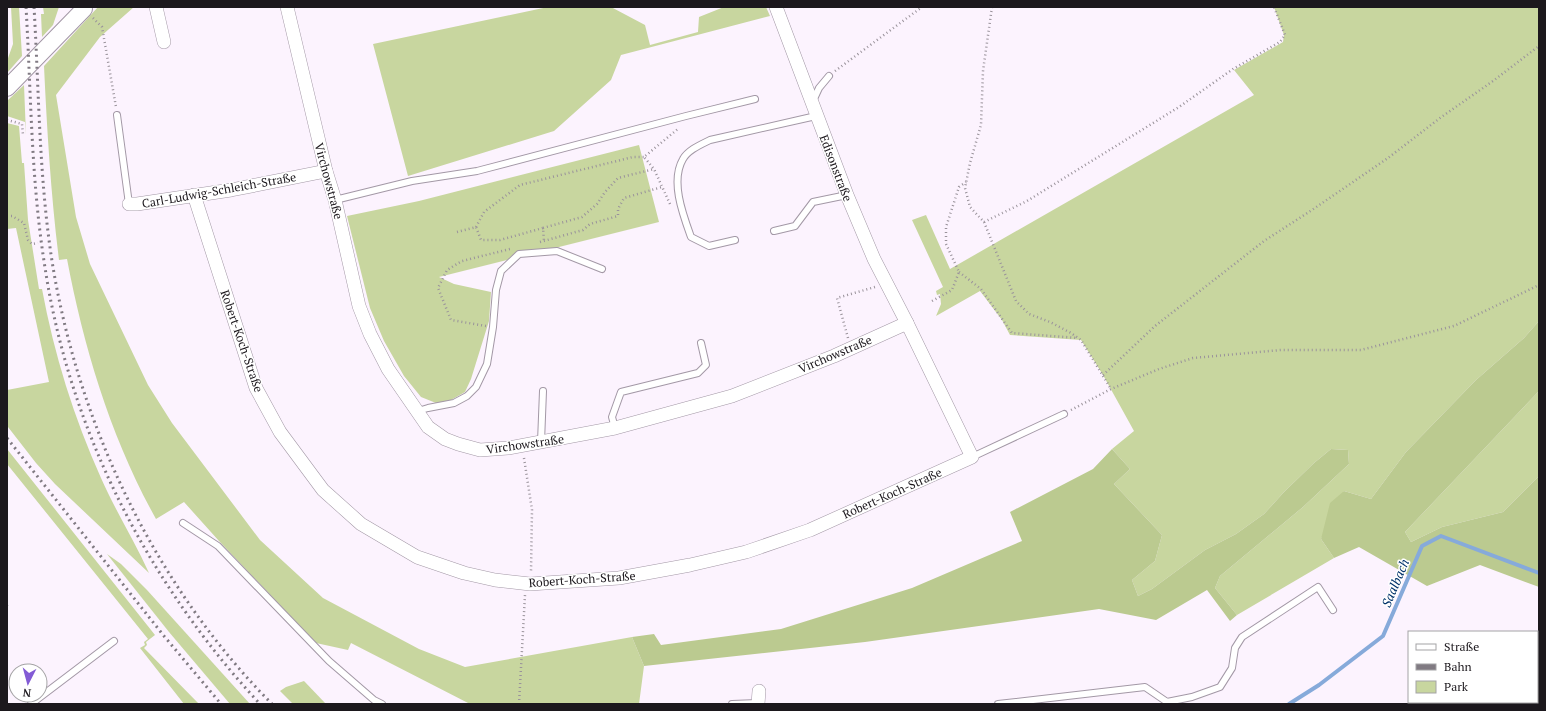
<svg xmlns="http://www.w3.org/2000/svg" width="1546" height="711" font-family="'PT Serif',serif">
<rect width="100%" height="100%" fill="#fcf3fe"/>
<g fill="#c8d69f">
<path d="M11,7H19L22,56L7,73V61L13,44Z"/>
<path d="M43,7H59L53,25L42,37L41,14H44Z"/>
<path d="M98,7H134L100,37L56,95L76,217L90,264L148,385L172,423L260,540L323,598L419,649L465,667L632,637L644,666L639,704H470L351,643L348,650L316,643L219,541L184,502L156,519C111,438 84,349 67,259L59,260C51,195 47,131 44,66Z"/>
<path d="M548,7H611L645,25L650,45L698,32L699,17L724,7H766L770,16L621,55L611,80L554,131L408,176L373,44Z"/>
<path d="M1274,7H1539V321L1524,338L1476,380L1406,452L1371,499L1344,491L1321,539L1334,558L1237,615L1215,588L1220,576L1303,507L1349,464L1348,450L1331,449L1314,463L1284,492L1264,514L1236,534L1205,550L1152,589L1138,596L1132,580L1155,561L1162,535L1114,484L1130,469L1112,449L1134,431L1103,375L1081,340L1010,335L1002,320L980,291L936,316L941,304L940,294L937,295L936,291L943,287L912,220L926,215L950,269L1254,95L1234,70L1283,42L1284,35Z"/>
<path d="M24,85L26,135L25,122L7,116V101Z"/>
<path d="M7,123L19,126L22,163H24L28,220L39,289H42C54,354 74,418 101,478C115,510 134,540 149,573L55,484L36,463L8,427L7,390L49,382L16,228L7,229Z"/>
<path d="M639,145L659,222L439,277L454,284L491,292L489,321L471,379L465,392L451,400L436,403L421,397L404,376L384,341L370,308L347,216L419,201Z"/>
<path d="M1539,391V476L1503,512L1442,527L1411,542L1405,532Z"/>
<path d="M7,449L155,635L146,642L147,645L144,648L199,704H184L140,648L145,645L144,642L148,639L7,464Z"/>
<path d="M107,554L121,564L147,590L250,704H230L169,632Z"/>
<path d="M304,681L326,704H293L280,691L286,687Z"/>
</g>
<g fill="#bbca90">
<path d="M1539,321V391L1405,532L1411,542L1442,527L1503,512L1539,476V587L1480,565L1427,586L1359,547L1334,558L1321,539L1330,503L1344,491L1371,499L1406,452L1476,380L1524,338Z"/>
<path d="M1112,449L1130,469L1114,484L1162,535L1155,561L1132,580L1138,596L1152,589L1205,550L1236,534L1264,514L1284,492L1314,463L1331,449L1348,450L1349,464L1303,507L1220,576L1215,588L1237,615L1230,621L1207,590L1156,620L1099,609L865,642L644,666L632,637L654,634L661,645L781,629L912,588L1022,541L1010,512L1093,469Z"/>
</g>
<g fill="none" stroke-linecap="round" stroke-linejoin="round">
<path stroke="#86aada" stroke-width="4" d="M1289,704L1319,685L1383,636L1422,546L1441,536L1539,573"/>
<g stroke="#a398a6" stroke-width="8">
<g id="service">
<path d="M813,101L819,88L829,76"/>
<path d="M117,115L129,204"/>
<path d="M335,200L412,181L477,171L686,116L755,99"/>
<path d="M774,231L795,226L813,202L847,195"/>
<path d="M735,240L709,246L691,237C683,215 670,181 683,159C688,150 700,145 710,140L816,116"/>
<path d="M418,411L428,408L454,403L467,396L476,387L487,364L493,327L496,290L501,271L519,254L557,251L602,269"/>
<path d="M615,428L612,417L621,392L698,373L706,365L701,343"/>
<path d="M541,442L543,391"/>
<path d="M972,457L1064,414"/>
<path d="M183,523L218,546L329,661L374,700L382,704"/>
<path d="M31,704L114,641"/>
<path d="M732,704L758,703"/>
<path d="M998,704L1145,687L1167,702L1192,697L1220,687L1232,668L1235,648L1242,637L1318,587L1333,610"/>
</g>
</g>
<g stroke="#a398a6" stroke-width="14">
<g id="minor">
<path d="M156,7L164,42"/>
<path d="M776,7L847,195L874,259L907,323"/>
<path d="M194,195L256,388L280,432L323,490L361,524L417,557L464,573L495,580L530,584L619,578L690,565L746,552L810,530L972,457L907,323L834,356L732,396L615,428L508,448L480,450L458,444L445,439L428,427L388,369L370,334L359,306L335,200L326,171L287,7"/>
<path d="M129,204H137L231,190L326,171"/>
<path d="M758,704L759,691"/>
</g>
</g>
<g stroke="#a398a6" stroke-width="18">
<path id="tertiary" d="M7,88L84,9"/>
</g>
<g stroke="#9a939b" stroke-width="2.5" stroke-dasharray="1 3" stroke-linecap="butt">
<path d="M992,7L983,71L981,125L970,163L965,188L970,207L984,222L1016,301L1029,314L1050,322L1071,333L1081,340L1111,389"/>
<path d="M93,18L102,27L116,107"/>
<path d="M835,71L922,7"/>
<path d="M7,120L22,124L23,135"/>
<path d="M670,204L654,169L644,157L679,128"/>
<path d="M7,216H12L24,223L28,240L32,244L38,243"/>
<path d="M984,222L1027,201L1179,107L1233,69L1280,42L1285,35L1274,7"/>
<path d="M476,227L484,212L520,185L633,157H644"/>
<path d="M543,228L582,217L597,204L605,192L618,178L654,169"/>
<path d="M457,232L476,227L481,240H500L543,228L544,241"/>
<path d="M540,242L583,230L590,224L618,216V209L624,198L662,187"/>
<path d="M959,272L981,289L1012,333L1078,338"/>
<path d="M932,301L952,290L959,272L946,244V227L959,187L966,182"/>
<path d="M486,326L451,320L438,288L447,270L462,261L510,249"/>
<path d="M848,338L837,298L875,287"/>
<path d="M1103,375L1155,326L1264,241L1312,210L1388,158L1440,118L1493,81L1539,46"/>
<path d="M1071,410L1111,389L1159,369L1193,358L1281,350H1361L1454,326L1539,285"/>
<path d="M524,458L532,510L531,572"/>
<path d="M7,605V606"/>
<path d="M519,704L525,595"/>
</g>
<use href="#service" stroke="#fff" stroke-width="6"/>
<use href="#minor" stroke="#fff" stroke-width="13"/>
<use href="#tertiary" stroke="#fff" stroke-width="16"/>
<g stroke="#807a82" stroke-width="3" stroke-dasharray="2 4" stroke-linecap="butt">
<path d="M26,7C31,91 31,177 44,261C68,427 146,581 260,704"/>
<path d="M34,7C39,91 39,177 52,261C78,424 155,586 272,704"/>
<path d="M7,438L164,636L221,704"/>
</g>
</g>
<g text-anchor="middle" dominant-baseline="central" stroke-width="3" stroke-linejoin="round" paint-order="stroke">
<g font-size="12" fill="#1c181d" stroke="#fff">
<text transform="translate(836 168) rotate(69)">Edisonstraße</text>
<text transform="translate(329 181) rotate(75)">Virchowstraße</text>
<text transform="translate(219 190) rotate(-10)">Carl-Ludwig-Schleich-Straße</text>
<text transform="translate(242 341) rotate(71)">Robert-Koch-Straße</text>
<text transform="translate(835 354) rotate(-23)">Virchowstraße</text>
<text transform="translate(525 444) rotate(-8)">Virchowstraße</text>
<text transform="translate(892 493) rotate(-24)">Robert-Koch-Straße</text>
<text transform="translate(582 579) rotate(-4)">Robert-Koch-Straße</text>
</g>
<g font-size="13" font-style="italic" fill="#00326a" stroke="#fff">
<text transform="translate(1395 583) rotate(-67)">Saalbach</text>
</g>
</g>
<rect width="1546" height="711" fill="none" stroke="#1c181d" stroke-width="16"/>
<rect x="1408" y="631" width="130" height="72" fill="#ffffff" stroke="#a4a3a5"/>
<rect x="1416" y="644" width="20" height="6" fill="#ffffff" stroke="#a4a3a5"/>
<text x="1444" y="651" font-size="12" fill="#1c181d">Straße</text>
<rect x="1416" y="664" width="20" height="6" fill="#807a82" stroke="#a4a3a5"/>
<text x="1444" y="671" font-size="12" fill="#1c181d">Bahn</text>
<rect x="1416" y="681" width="20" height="12" fill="#c8d69f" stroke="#a4a3a5"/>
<text x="1444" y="691" font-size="12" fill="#1c181d">Park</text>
<g transform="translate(28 683) rotate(186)"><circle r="19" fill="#ffffff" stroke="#a4a3a5"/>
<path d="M0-3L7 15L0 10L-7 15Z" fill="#835bd5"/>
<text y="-6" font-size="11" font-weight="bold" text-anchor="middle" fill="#1c181d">N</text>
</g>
</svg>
